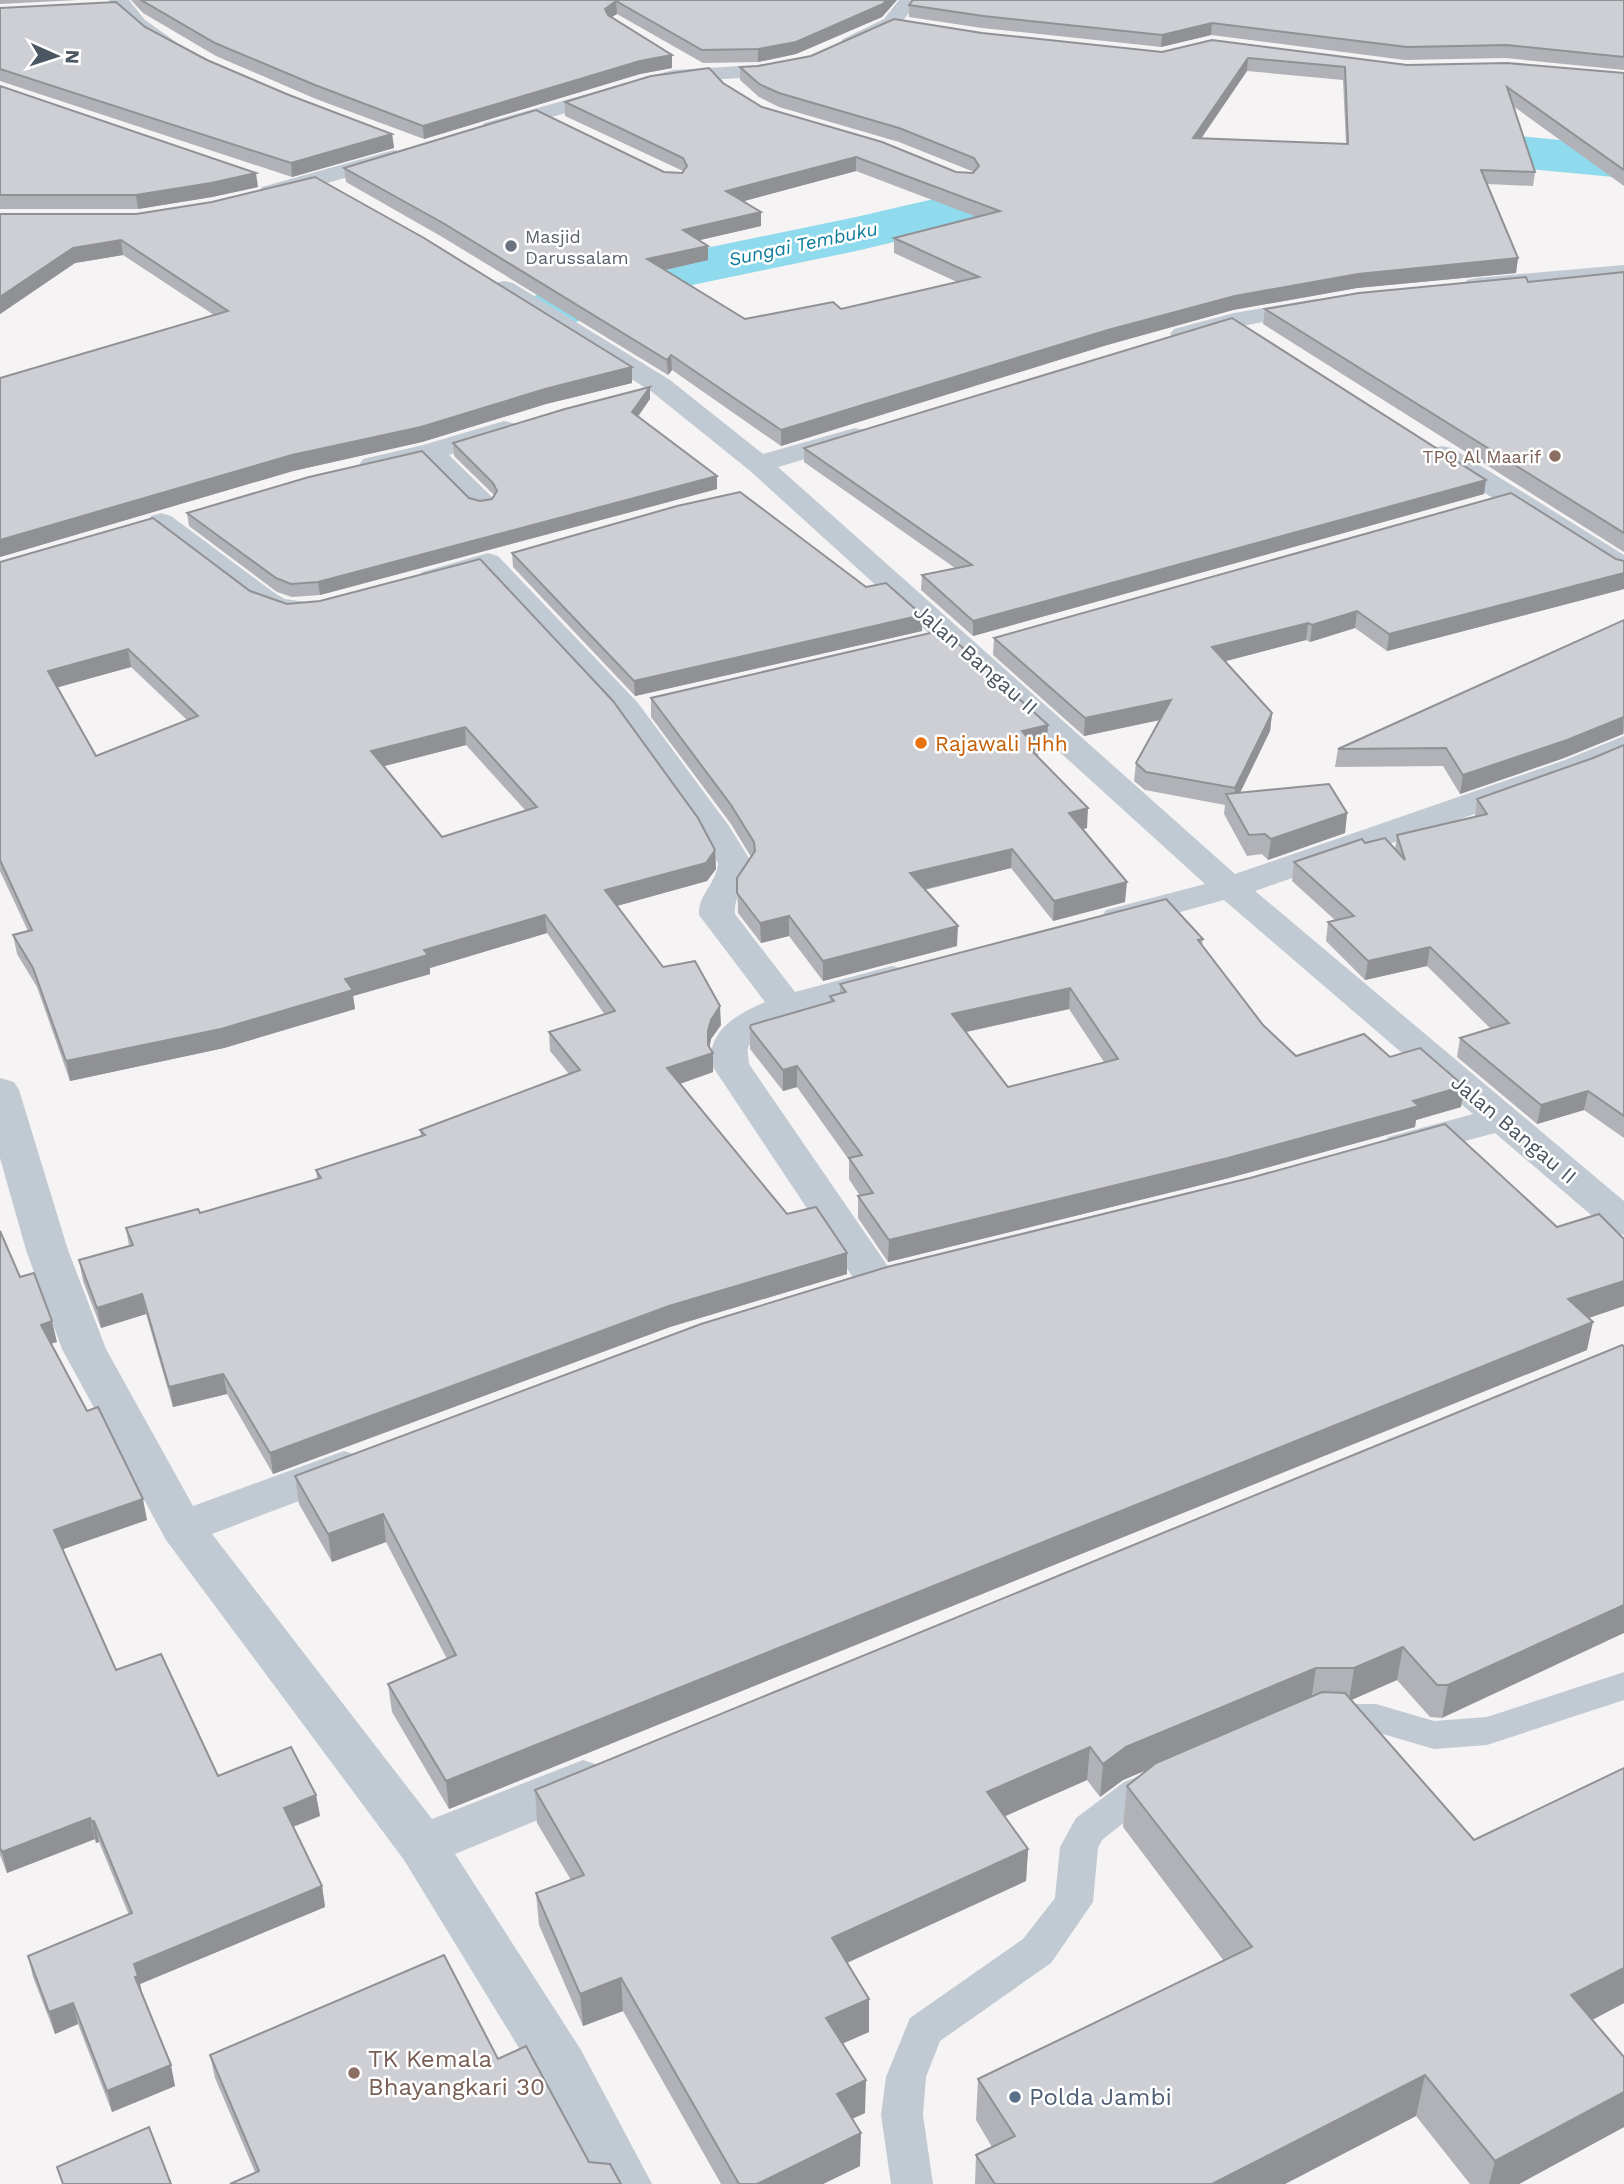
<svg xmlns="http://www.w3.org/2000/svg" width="1624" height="2184" font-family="'Work Sans',sans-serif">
<rect width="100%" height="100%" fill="#f5f3f3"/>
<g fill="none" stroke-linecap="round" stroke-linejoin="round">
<g fill="#90daee" fill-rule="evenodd">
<path d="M1398,130H1457L1624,146V178L1457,162H1398L1379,157L1371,146L1379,135Z"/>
<path d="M1085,164L1104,168L1112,180L1104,192L856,251L678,288L611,307L560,329L430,367L408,361L399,348L408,335L518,303L569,281L648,260L856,217Z"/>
</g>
<g fill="#c1cad2" fill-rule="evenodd">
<path d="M1624,1672V1700L1487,1745L1434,1749L1376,1732H1331L1318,1728L1313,1718L1318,1708L1331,1704H1376L1434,1721L1487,1717Z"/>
<path d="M1156,1769L1169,1774L1174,1784L1169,1794L1150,1802L1102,1840L1098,1848L1093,1902L1051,1963L940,2041L926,2077L923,2115L933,2184H891L881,2115L886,2077L910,2018L1023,1939L1055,1898L1060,1847L1076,1818L1124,1782Z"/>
</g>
<g fill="#c1cad2" fill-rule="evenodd">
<path d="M109,0H129L145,20L176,42L173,46C149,52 122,18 109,0Z"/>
<path d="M899,0H919L898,27L857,47H843L840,43L843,39L884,19Z"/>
<path d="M791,60L798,62L801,66L798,70L758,77L674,82L492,134L484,133L481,128L484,123L673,70L758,65Z"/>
<path d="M394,150L402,152L405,157L402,162L270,199L262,197L259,192L262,187Z"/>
<path d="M1624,265V279L1476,292L1467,290L1464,285L1467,280L1476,278Z"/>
<path d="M504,281L513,283L670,380L763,454L855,428L864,430L868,436L864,442L778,467L1235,874L1565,760L1624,736V758L1589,774L1255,891L1624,1201V1235L1610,1231L1495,1133L1402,1158L1388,1155L1382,1146L1388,1137L1473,1114L1224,900L1119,929L1106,926L1101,918L1106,910L1205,884L749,470L652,392L495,293L492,288L495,283Z"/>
<path d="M1316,299L1325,301L1328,306L1325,311L1236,327L1183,342L1174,339L1170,334L1174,329L1234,313Z"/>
<path d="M504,421L513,423L517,429L513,435L449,455L492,497L496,503L492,509L482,511L472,509L424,461L373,473L363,471L359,465L363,459L423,445Z"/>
<path d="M1442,446L1452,448L1624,555V577L1614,574L1432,460L1428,454L1432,448Z"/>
<path d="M161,513L171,516L276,594L285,599L313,603L317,609L313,615L302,618L267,613L151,528L147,522L151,516Z"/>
<path d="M488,553L498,556L638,703L729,826L752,863C751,883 733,893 735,914L795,992L892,966L905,969L910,977L905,985C875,992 757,1018 748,1048C747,1052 749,1059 749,1064L898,1281L892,1291L877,1295L862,1291L711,1064C708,1030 737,1014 765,1002L699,915C698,894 717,883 718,863L701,835L616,717L482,573L432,587L422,584L417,578L422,572Z"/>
<path d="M0,1078L14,1082L19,1090L68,1250L106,1349L193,1506L344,1451L360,1456L367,1467L360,1478L212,1534L432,1819L583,1760L601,1766L608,1780L601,1794L455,1854L581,2050L652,2184H593L541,2084L404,1860L166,1540L62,1349L26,1250L0,1158Z"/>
</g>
</g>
<g fill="#b0b2b7" fill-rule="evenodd">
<path d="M0,0H78L0,4Z"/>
<path d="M131,0H897L882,17L796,54L758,62L703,63L617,14L612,17L672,68L640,74L424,139L316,99L216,56L143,13Z"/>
<path d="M1624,0V70L1505,58L1405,60L1211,35L1161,47L982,28L909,17V5Z"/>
<path d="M0,8L145,27L207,60L289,95L392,134L394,148L292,177L0,81Z"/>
<path d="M982,33L1162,52L1407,65L1624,73V186L1513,106L1535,172L1533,186L1487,184L1518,258L1516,273L1357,288L1233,310L1107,345L781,446L672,370L668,375L444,238L346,182L344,168L682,173L683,171L565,116V102L723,83L762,107L956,172L973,173L974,172L899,142L779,107L759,97L740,80V67L758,66ZM1247,71L1343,80L1346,144L1201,138ZM856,171L977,217L894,238V253L957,282L841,309L745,319L665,270L708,260V246L699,240L761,226V212L743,201Z"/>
<path d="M0,86L258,187L212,197L138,209H0Z"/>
<path d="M0,214H136L632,367V383L546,404L422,442L293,471L0,557V378L214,315L123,255L75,263L0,314Z"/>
<path d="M1624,272V552L1263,324L1265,309Z"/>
<path d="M650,387V399L638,417L717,489L320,595L292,597L277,592L189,526L187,513L469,498L480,501L492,499L494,495L454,456L453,443Z"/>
<path d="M804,448L1486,480L1484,494L973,636L921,590L922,575L955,568L804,462Z"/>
<path d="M512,553L866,587L922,631L635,696L513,567Z"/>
<path d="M1616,559L1624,561V589L1387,651L1355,628L1310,642L1306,640L1225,661L1272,713L1270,731L1240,793L1347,813L1345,833L1268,860L1262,854L1247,856L1224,814L1225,805L1145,790L1134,781L1136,763L1160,720L1084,736L993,655L994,638Z"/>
<path d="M0,562L250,591L715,850L716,869L707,881L616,906L663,967L721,1025L711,1039L709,1047L713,1072L680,1084L787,1214L847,1253V1274L670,1327L273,1474L227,1394L173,1407L146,1314L101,1328L83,1281L79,1260L129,1246L126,1228L200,1213L317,1179L316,1170L421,1137L420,1130L569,1074L550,1051L549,1032L605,1015L547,933L430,968V974L353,996L355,1009L224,1048L70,1081L37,987L17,954L13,935L28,931L0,871ZM131,667L187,720L96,756L57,687ZM466,745L526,811L442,837L384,766Z"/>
<path d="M1624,620V734H1623L1564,758L1460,794L1443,766L1335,767L1338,749Z"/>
<path d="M651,698L1047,744L1035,747L1039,751L1038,758L1087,828L1082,829L1125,902L1053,921L1011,868L925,890L957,946L823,981L789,936L761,943L738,913L737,878L751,857L731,824L651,717Z"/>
<path d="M1624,745V1138L1584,1110L1537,1124L1457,1057L1460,1038L1491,1029L1427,966L1365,980L1326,941L1328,922L1336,921L1292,881L1294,862L1365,843L1395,849L1397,835L1475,817L1477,799L1593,758Z"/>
<path d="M1203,939L1202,945L1263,1025L1296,1056L1390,1057L1464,1086L1461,1107L1416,1120L1415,1127L1225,1179L888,1262L858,1218V1196H860L849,1179V1160L797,1087L783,1091L750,1049V1028L830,1002V996L840,993V984ZM1069,1009L1104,1062L1008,1087L966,1032Z"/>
<path d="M1557,1227L1624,1239V1306L1588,1318L1587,1350L449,1809L392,1712L388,1684L447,1659L386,1542L332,1562L299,1504L295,1476Z"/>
<path d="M0,1231L20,1277L57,1342L51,1343L147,1520L62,1549L116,1670L218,1776L316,1795L320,1816L293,1827L322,1886L325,1907L140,1984L143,1997L175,2086L112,2112L78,2024L55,2034L33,1977L28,1956L129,1915L99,1842L96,1843L95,1839L7,1873L0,1855Z"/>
<path d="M1622,1345L1442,1718L1430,1717L1397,1680L1351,1700L1474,1840L1624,1768V2003L1592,2020L1624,2057V2127L1519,2184H1470L1416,2116L1285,2184H975L976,2155L992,2147L976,2120L978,2079L1224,1961L1123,1827L1127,1786L1148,1769L1123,1780L1100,1797L1087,1780L1005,1816L1028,1849L1026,1881L847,1963L869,1999V2032L842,2043L865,2113L852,2119L860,2166L823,2184H721L623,2011L583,2026L539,1925L536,1893L571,1880L537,1823L535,1790Z"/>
<path d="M210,2055L498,2059L589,2162L255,2172L215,2078Z"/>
</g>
<g fill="#909195">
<path d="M886,0H897L882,17L796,54L758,62V49Z"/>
<path d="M616,1L617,14L605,21V9Z"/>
<path d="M1212,23L1211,35L1161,47L1162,35Z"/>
<path d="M672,55V68L640,74L424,139L423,126L640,61Z"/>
<path d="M1248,58L1247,71L1192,152L1193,138Z"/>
<path d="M392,134L394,148L292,177L291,163Z"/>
<path d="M856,157V171L726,206V191Z"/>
<path d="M256,173L258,187L212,197L138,209L136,195Z"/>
<path d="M761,212V226L683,244V230Z"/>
<path d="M121,240L123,255L75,263L0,314V297L73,248Z"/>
<path d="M708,246V260L647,274V259Z"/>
<path d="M1518,258L1516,273L1357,288L1233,310L1107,345L781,446V430L1108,330L1235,296L1358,274Z"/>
<path d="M671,355L672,370L668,375L667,360Z"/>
<path d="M632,367V383L546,404L422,442L293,471L0,557V540L292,455L545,389Z"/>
<path d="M650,387V399L632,424V412Z"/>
<path d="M717,476V489L320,595L318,582Z"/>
<path d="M1486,480L1484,494L973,636V621Z"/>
<path d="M1624,573V589L1387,651L1389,634Z"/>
<path d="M1357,611L1355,628L1310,642L1312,625Z"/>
<path d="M922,615V631L635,696L634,681Z"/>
<path d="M1308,623L1306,640L1211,665L1212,647Z"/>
<path d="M128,649L131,667L52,689L48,671Z"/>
<path d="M1171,700L1169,718L1084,736L1085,718Z"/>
<path d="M1624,712L1623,734L1564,758L1460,794L1463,775Z"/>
<path d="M1272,713L1270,731L1233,807L1235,788Z"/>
<path d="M1048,725L1047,744L1021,750L1022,731Z"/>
<path d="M465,727L466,745L373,769L371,751Z"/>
<path d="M1088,808L1087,828L1068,833L1069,813Z"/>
<path d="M1347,813L1345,833L1268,860L1271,839Z"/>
<path d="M1012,849L1011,868L909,893L910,873Z"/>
<path d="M715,850L716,869L707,881L606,909L605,890Z"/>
<path d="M1127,882L1125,902L1053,921L1054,901Z"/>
<path d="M545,915L547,933L430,968V974L353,996L355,1009L224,1048L70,1081L66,1061L345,979L424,950Z"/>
<path d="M789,916V936L761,943L760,923Z"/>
<path d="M958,926L957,946L823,981V961Z"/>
<path d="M1430,947L1427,966L1365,980L1368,961Z"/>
<path d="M1070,988L1069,1009L952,1035V1014Z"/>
<path d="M720,1006L721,1025L711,1039L709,1051L713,1053V1072L668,1088L667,1068L708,1031L711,1020Z"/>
<path d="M797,1066V1087L783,1091V1070Z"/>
<path d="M1464,1086L1461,1107L1416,1120L1415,1127L1225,1179L888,1262L889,1240L1413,1101Z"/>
<path d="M1588,1091L1584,1110L1537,1124L1541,1105Z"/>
<path d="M847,1253V1274L670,1327L273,1474L270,1453L669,1306Z"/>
<path d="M1624,1281V1306L1562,1327L1568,1299Z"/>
<path d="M142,1294L146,1314L101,1328L97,1308Z"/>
<path d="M52,1321L57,1342L46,1345L41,1325Z"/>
<path d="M1593,1322L1587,1350L449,1809L446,1781Z"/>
<path d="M223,1374L227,1394L173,1407L169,1387Z"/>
<path d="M143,1499L147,1520L58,1551L54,1530Z"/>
<path d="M383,1514L386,1542L332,1562L328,1534Z"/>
<path d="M1624,1605V1633L1442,1718L1448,1685Z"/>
<path d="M1403,1647L1397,1680L1349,1701L1354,1668Z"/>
<path d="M1316,1668L1311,1701L1123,1780L1100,1797L1103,1764L1126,1747Z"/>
<path d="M1090,1747L1087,1780L985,1825L987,1792Z"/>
<path d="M316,1795L320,1816L287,1829L284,1808Z"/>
<path d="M90,1818L95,1839L7,1873L2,1852Z"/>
<path d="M94,1821L99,1842L96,1843L92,1822Z"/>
<path d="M1028,1849L1026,1881L831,1970L832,1938Z"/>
<path d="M322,1886L325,1907L140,1984L143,1997L135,1977L134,1964Z"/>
<path d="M1624,1968V2003L1560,2037L1571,1995Z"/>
<path d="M621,1978L623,2011L583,2026L580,1994Z"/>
<path d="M869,1999V2032L826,2051V2018Z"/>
<path d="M73,2003L78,2024L55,2034L49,2012Z"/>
<path d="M171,2065L175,2086L112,2112L107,2091Z"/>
<path d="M1425,2075L1416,2116L1285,2184H1212Z"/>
<path d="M866,2080L865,2113L836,2126L837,2094Z"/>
<path d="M1624,2092V2127L1519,2184H1489L1495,2161Z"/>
<path d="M861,2133L860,2166L823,2184H757Z"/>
</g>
<g fill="#cdcfd5" stroke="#909195" stroke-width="2" fill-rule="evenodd">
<path d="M141,0H886L883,4L796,42L758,49L702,50L616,1L605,9L608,15L672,55L640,61L423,126L315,85L215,43Z"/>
<path d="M913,0H1624V57L1507,45L1407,47L1212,23L1162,35L983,16L909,5Z"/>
<path d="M116,2L145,27L207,60L289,95L392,134L291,163L0,69V8Z"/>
<path d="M894,19L982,33L1162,52L1212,40L1407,65L1507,63L1624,73V170L1507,87L1535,172L1481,170L1518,258L1358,274L1235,296L1108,330L781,430L671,355L667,360L443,223L344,168L536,110L664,172L682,173L687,166L683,158L565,102L651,76L709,68L723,83L762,107L882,142L956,172L973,173L979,166L974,158L899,128L779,93L759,84L740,67L758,66L811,56ZM1248,58L1345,67L1348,144L1193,138ZM856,157L1000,211L894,238L979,277L841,309L833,302L745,319L647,259L708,246L683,230L761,212L726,191Z"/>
<path d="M0,86L256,173L211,183L136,195H0Z"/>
<path d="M315,177L424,238L632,367L545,389L421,427L292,455L0,540V378L228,311L121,240L73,248L0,297V214H136L212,202Z"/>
<path d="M1624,272V533L1265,309L1359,293L1526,277L1528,282Z"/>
<path d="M1232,318L1486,480L973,621L922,575L972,565L804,448Z"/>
<path d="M650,387L632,412L717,476L318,582L291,584L276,578L187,513L309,477L422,451L469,498L480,501L492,499L497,491L493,483L453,443L565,409Z"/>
<path d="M740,492L866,587L886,583L922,615L634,681L512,553L677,506Z"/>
<path d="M1511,493L1616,559L1624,561V573L1389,634L1357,611L1312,625L1308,623L1212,647L1272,713L1235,788L1146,772L1136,763L1171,700L1085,718L994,638Z"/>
<path d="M153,518L250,591L287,604L320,601L480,559L613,701L698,818L715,850L706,863L605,890L663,967L695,961L720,1006L711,1020L708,1031V1045L713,1053L667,1068L787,1214L816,1207L847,1253L669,1306L270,1453L223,1374L169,1387L142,1294L97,1308L79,1260L133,1245L126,1228L198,1209L200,1213L321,1178L316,1170L425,1135L420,1130L580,1070L549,1032L615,1011L545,915L424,950L428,955L345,979L353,990L221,1029L66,1061L33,968L13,935L32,930L0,860V562ZM128,649L198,716L96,756L48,671ZM465,727L537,807L442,837L371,751Z"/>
<path d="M1624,620V717L1567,740L1463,775L1446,748L1338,749Z"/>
<path d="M943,630L1048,725L1022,731L1039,751L1030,749L1088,808L1069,813L1127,882L1054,901L1012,849L910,873L958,926L823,961L789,916L760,923L737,893V878L755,851L754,842L731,805L651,698Z"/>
<path d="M1624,745V1116L1588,1091L1541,1105L1460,1038L1509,1023L1430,947L1368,961L1328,922L1354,916L1294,862L1362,839L1365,843L1385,838L1405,860L1397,835L1487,814L1477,799L1593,758Z"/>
<path d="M1329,784L1347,813L1271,839L1265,834L1249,835L1226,794Z"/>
<path d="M1166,899L1203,939L1198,940L1263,1025L1296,1056L1364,1034L1390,1057L1420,1048L1464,1086L1413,1101L1419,1106L1228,1158L889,1240L858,1196L873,1193L849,1158L862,1155L797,1066L783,1070L750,1028L751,1025L834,1001L830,996L846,992L840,984ZM1070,988L1118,1059L1008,1087L952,1014Z"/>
<path d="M1445,1124L1557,1227L1599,1214L1624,1239V1281L1568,1299L1593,1322L446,1781L388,1684L456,1655L383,1514L328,1534L295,1476L701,1324L887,1267L1250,1178Z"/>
<path d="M0,1231L20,1277L34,1273L52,1321L41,1325L87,1411L98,1407L143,1499L54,1530L116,1670L161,1654L218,1776L291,1747L316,1795L284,1808L322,1886L134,1964L138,1976L135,1977L171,2065L107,2091L73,2003L49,2012L28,1956L132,1913L94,1821L92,1822L90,1818L2,1852L0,1848Z"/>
<path d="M1622,1345L1624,1346V1605L1448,1685H1437L1403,1647L1354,1668H1316L1126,1747L1103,1764L1090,1747L987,1792L1028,1849L832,1938L869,1999L826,2018L866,2080L837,2094L861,2133L757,2184H739L621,1978L580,1994L536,1893L584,1875L535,1790Z"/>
<path d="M1322,1692L1345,1693L1474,1840L1624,1768V1968L1571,1995L1624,2057V2092L1495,2161L1425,2075L1212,2184H995L976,2155L1015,2136L978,2079L1252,1947L1127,1786L1156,1763Z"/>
<path d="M444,1955L498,2059L526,2046L589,2162L610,2164L621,2184H230L259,2171L210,2055Z"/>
<path d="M149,2127L171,2184H63L57,2167Z"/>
</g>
<circle fill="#6b7280" stroke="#fff" stroke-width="2.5" cx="511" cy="246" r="7"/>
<g fill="#8d6e63" stroke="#fff" stroke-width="2.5">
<circle cx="1555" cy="456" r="7"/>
<circle cx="354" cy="2073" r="7"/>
</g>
<circle fill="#e8710a" stroke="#fff" stroke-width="2.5" cx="921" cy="743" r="7"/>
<circle fill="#5c6f8a" stroke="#fff" stroke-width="2.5" cx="1015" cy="2097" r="7"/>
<g text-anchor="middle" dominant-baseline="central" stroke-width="5" stroke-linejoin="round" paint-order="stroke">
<g font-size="18" fill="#5b616d" stroke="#fff" text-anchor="start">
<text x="525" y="236">Masjid<tspan x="525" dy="21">Darussalam</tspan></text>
</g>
<g font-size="18" fill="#785e54" stroke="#fff" text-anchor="end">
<text x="1541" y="456">TPQ Al Maarif</text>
</g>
<g font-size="19" font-style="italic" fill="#0c7c9b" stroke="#fff">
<text transform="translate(803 244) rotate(-12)">Sungai Tembuku</text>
</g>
<g font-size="21" fill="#4a5661" stroke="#fff">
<text transform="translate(976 659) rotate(41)">Jalan Bangau II</text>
<text transform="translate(1514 1129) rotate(40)">Jalan Bangau II</text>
</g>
<g font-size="21" fill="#c56008" stroke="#fff" text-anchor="start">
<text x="935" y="743">Rajawali Hhh</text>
</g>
<g font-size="24" fill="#785e54" stroke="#fff" text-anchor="start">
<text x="368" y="2059">TK Kemala<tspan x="368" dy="28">Bhayangkari 30</tspan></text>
</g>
<g font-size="24" fill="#4e5e75" stroke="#fff" text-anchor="start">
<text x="1029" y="2097">Polda Jambi</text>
</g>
</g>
<g transform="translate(56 56) rotate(93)" stroke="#ffffff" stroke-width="5" paint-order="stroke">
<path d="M0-5L12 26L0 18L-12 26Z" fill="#4a5661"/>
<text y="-10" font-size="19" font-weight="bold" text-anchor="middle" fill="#4a5661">N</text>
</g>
</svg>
